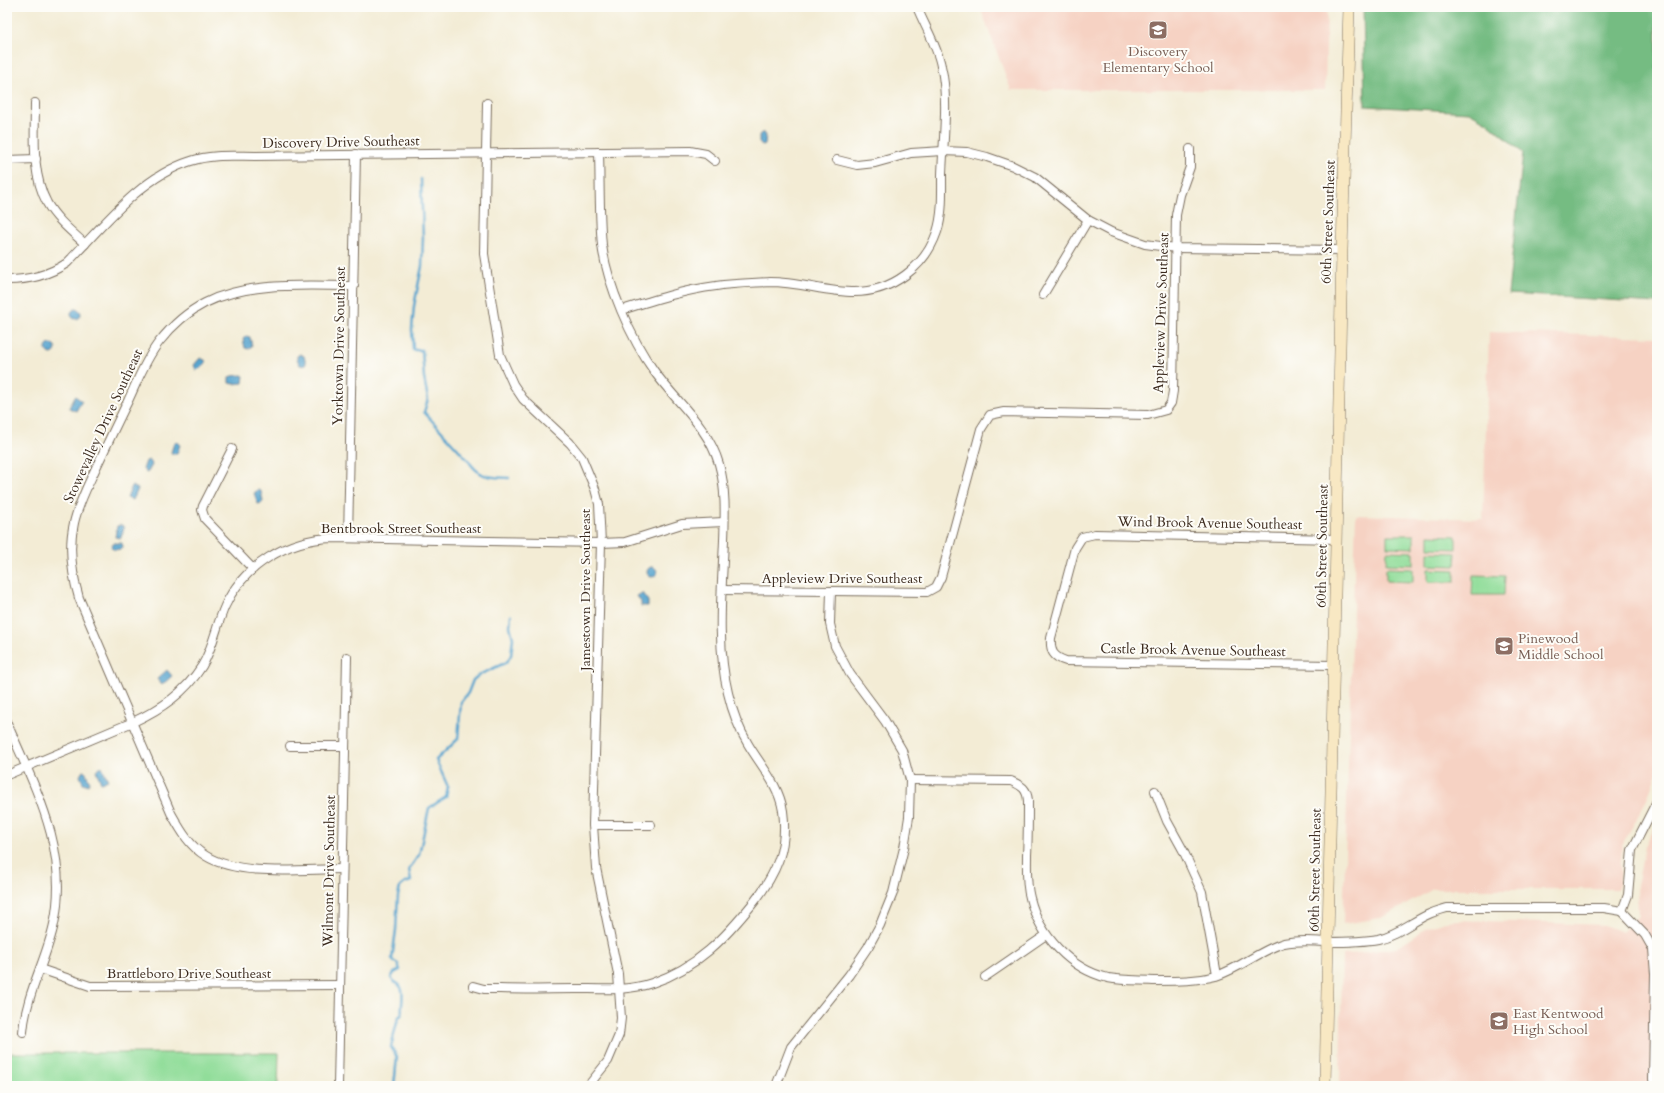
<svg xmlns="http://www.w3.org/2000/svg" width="1664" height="1093" font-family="Cardo,serif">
<rect width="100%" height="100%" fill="#fdfcf7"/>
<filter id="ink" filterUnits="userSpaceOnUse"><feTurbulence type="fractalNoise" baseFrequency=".025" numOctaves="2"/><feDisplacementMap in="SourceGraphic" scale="8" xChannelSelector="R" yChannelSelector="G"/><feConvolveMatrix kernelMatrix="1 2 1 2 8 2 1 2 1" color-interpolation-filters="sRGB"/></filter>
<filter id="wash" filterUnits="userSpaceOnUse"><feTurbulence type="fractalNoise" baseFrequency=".012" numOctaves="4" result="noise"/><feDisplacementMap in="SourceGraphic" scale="16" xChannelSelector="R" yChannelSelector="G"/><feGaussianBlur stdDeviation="0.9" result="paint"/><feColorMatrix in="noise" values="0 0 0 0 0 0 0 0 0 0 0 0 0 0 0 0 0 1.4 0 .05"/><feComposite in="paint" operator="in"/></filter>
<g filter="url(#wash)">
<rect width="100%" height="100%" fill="#f3ecd5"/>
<g fill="#f6d2c3">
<path d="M980,7H1327L1325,90H1011Z"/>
<path d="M1489,332L1657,337V773L1647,799L1622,846L1620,881L1617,889H1433L1407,904L1381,918L1343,924L1356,515L1483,519Z"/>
<path d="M1657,823V1086H1340L1342,955L1396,948L1428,927L1453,920L1604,925L1622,932L1638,916L1637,885L1645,847Z"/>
</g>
<g fill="#91dd9a" stroke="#66845c">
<path d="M1387,535H1414V548L1387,547Z"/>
<path d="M1429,535L1456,536V549L1429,548Z"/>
<path d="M1387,551L1414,552V565L1386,564Z"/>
<path d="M1428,552L1456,553L1455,566L1428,565Z"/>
<path d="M1386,568L1413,569V582L1386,581Z"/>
<path d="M1428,569L1455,570V582H1428Z"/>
<path d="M1473,575L1505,576L1504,595H1472Z"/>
<path d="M7,1053H279L278,1086H7Z"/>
</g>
<path fill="#74bc82" stroke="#587350" d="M1363,7H1657V303L1508,294L1523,153L1487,122L1469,112L1365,106Z"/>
<g fill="#54a3ce" stroke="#486676">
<path d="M761,133H764L766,135L765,144L763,145L759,143V135Z"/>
<circle cx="76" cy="314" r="5"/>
<path d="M246,336L250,337L252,346L248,349L245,348L243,339Z"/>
<circle cx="51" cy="349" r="5"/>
<path d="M300,354L304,356L306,364L304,366L300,365L297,359V356Z"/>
<path d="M200,358L205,360L206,363L199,369L196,370L194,365Z"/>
<path d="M242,375L244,376L243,383L233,384L229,383V378L231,376Z"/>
<path d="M75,396L82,401L76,411L69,408Z"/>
<path d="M177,442L180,445L177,454H172L171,452L174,443Z"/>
<path d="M149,460L151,462L152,465L148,472L146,473L143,469L146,461Z"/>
<path d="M132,486L138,489L133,500L127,498Z"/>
<path d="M258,490L261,491L263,501L262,503L258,504L254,493Z"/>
<path d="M120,525H122L124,528L121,538L115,537L117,526Z"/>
<path d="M113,543H122L123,547L121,549L114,550L111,547Z"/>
<circle cx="652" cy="572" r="5"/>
<path d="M642,593L648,601V606H641V602L637,596Z"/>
<path d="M167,670L172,676L162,685L157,679Z"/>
<path d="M102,767L108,780L101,783L96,770Z"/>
<path d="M84,771L86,773L90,782L88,785L83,783L80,776L82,772Z"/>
</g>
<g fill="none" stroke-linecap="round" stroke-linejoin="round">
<g stroke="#54a3ce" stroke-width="2.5">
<path d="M421,179L423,238L422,266L414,306L412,329L413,350H422L424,378L428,399L424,412L468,460C479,478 489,477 509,478"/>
<path d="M394,1086L397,1057L391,1047L398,1018L402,1014C400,1004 408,986 394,982L391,978L394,973L400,970L398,964L393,961L392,959L396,930L398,896L400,887L405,883L411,881L409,869L419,855L429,808L446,797L448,787L436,760L458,739L461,702L468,693L473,680L479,675L507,662L511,655L513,638L510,626L511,615"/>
</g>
</g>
</g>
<g filter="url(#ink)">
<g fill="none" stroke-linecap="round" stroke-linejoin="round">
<g stroke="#7b6e5e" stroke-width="10">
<g id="minor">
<path d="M35,103C35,136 31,173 47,203C56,219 72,232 85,244"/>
<path d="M487,103L484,254L500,355L513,384L523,399L570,443L582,458L595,489L599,504L601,543L593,825L596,868L618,974L621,1018L619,1035L608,1061L588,1086"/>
<path d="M7,160L36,159"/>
<path d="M837,160L857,165L875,163L911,153L943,151L967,152L987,157L1013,166L1035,177L1088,220L1111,232L1145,244L1176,248L1342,250"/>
<path d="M7,280C28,280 49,275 67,263C103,226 140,177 191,161C211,154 234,156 255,156L690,151L706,154L715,161"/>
<path d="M1043,295L1088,220"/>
<path d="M622,310C653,300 684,290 716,286C734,283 752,283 770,282C799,282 826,292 854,292C892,292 925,267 937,232C943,214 942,193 942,175C943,142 949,97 941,66C937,45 925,27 917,7"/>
<path d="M232,449L203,506L202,510L205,519L253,569"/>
<path d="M348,538L356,154"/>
<path d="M722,590L927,592L936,587L941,577L981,429L990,415L1004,412L1148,415L1166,410L1171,403L1173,391L1176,215L1180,195L1190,167V149"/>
<path d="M1334,665L1066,661C1053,657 1050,651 1051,638L1075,548L1082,537L1095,534L1337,539"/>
<path d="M7,723C35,788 70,850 54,924C46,961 26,994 23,1032"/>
<path d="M290,746H345"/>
<path d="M7,775L133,722C161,709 185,693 202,666C213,648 216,626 225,606C243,566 288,539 332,538L601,543L625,542L682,524L724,522"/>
<path d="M910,780L1011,781C1022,786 1027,788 1028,801C1028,819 1028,837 1027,855C1027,869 1026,884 1030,898C1039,935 1070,969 1108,978C1124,981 1141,980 1156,981C1177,981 1197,981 1216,976C1241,968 1260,950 1284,943C1298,940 1312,941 1327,942C1343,942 1362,942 1378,939C1397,935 1410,923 1427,915C1433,912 1440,910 1447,908H1604L1622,911"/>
<path d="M1155,791L1167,821L1183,850L1202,892L1217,975"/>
<path d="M593,825H651"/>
<path d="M342,869C303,869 240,877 206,856C189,846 180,829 171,813L79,598C72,574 68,548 74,523C78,505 86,489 94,472C105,449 116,425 128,401C137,382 145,360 159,342C171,327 187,312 205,303C248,281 306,286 354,286"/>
<path d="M1622,911L1645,935L1653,949L1655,974L1653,1079L1654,1086"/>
<path d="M1622,911L1628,895L1632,850L1657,801"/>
<path d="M40,969L90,986H100L340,985"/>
<path d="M985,977L1046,935"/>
<path d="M473,986L484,989H500C525,990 551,989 576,989C602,989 628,991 652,983C697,968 725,938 754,902C776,874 788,848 783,811C779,785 761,766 748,744C739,729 732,710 728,693C716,643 722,591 724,540C725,515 726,488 719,464C708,426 676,402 654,371C631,339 607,284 602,245C599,214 600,183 599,152"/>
<path d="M338,1086L347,657"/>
<path d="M776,1086L791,1047L849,975L868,947L880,925L893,893L904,848L909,817L910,780L902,750L885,721L850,674L835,646L830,624L831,591"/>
</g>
</g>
<g stroke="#7b6e5e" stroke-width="12">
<path id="secondary" d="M1325,1086L1342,250L1349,7"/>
</g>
<use href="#minor" stroke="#fff" stroke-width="8"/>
<use href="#secondary" stroke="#f8e8c3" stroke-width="11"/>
</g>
</g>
<defs>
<g id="school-square" transform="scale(1)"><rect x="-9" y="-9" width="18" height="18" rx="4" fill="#8d6e63" stroke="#fdfcf7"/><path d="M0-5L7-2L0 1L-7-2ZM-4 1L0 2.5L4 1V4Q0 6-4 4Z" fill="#fff"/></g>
</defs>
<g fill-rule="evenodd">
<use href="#school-square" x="1158" y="30"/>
<use href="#school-square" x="1504" y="646"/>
<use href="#school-square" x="1499" y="1021"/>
</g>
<g text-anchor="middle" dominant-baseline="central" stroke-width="4" stroke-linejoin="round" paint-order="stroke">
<g font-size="14" fill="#785e54" stroke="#fdfcf7" text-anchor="start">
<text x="1158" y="51" text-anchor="middle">Discovery<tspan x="1158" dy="16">Elementary School</tspan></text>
<text x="1518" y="638">Pinewood<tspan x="1518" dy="16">Middle School</tspan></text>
<text x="1513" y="1013">East Kentwood<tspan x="1513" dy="16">High School</tspan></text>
</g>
<g font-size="14" fill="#3b2a1e" stroke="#fdfcf7">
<text transform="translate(341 142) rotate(-1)">Discovery Drive Southeast</text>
<text transform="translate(1328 222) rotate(-88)">60th Street Southeast</text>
<text transform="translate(1161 313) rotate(-88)">Appleview Drive Southeast</text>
<text transform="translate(339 346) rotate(-89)">Yorktown Drive Southeast</text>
<text transform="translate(103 426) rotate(-65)">Stowevalley Drive Southeast</text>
<text transform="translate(1210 523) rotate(1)">Wind Brook Avenue Southeast</text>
<text x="401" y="528">Bentbrook Street Southeast</text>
<text transform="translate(1322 546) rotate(-89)">60th Street Southeast</text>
<text x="842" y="578">Appleview Drive Southeast</text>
<text transform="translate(585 590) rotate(-90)">Jamestown Drive Southeast</text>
<text transform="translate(1193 650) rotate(1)">Castle Brook Avenue Southeast</text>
<text transform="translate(1315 870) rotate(-89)">60th Street Southeast</text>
<text transform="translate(329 871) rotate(-89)">Wilmont Drive Southeast</text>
<text x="189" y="973">Brattleboro Drive Southeast</text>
</g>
</g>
<rect width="1664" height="1093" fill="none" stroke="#fdfcf7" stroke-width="24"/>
</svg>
